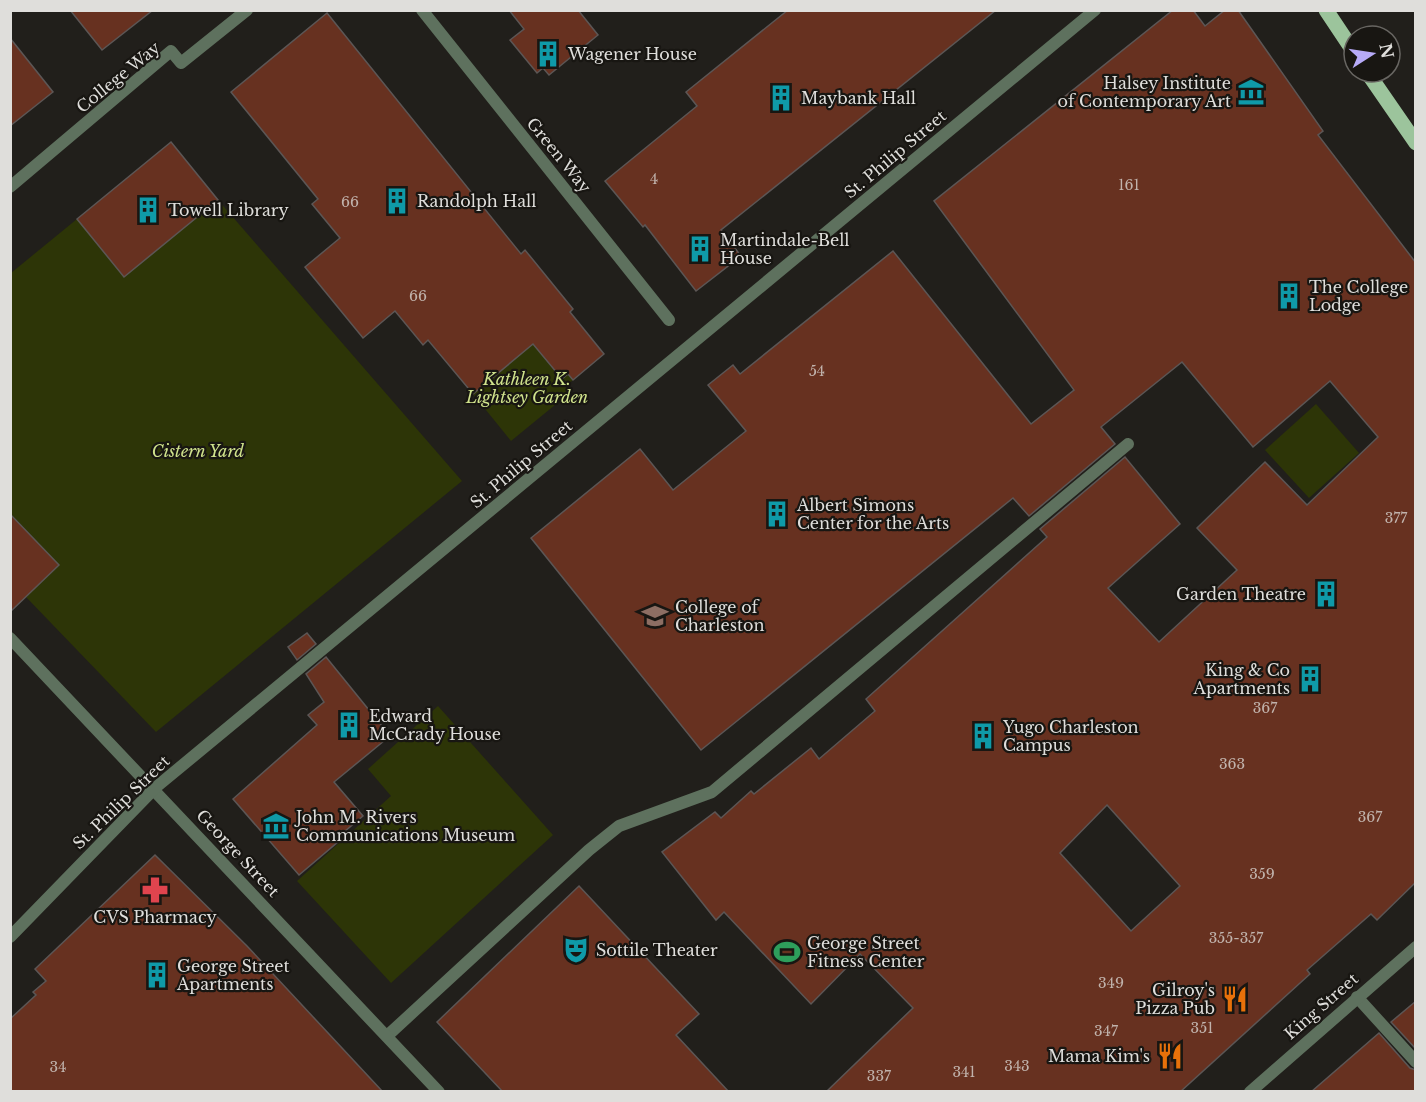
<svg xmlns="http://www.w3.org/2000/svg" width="1426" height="1102" font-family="'Libre Baskerville',serif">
<rect width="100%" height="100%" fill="#211f1b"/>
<g fill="#2d3507">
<path d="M218,200L462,481L156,732L26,597L59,565L11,514V273L77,219L125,276Z"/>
<path d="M533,344L561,379L568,374L573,380L567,385L566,396L511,441L473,394Z"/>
<path d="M1316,404L1359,453L1309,498L1265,450Z"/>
<path d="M438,706L553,835L391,983L297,881L391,796L368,769Z"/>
</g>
<g fill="#673120" stroke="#5c5655" stroke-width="1.5" fill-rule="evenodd">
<path d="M70,10H153L102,50Z"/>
<path d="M509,10H578L598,35L549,75L543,68L537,73L510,40L524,29Z"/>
<path d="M788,10H996L721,230L741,256L696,291L645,225L643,227L605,181L697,106L686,92Z"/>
<path d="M1173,10H1193L1205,26L1225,10H1238L1323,131L1318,135L1416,263V882L1377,920L1371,914L1307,970L1310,974L1180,1092H826L913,1008L860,954L811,1004L724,912L716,920L662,852L715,812L721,818L751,791L754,794L811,748L819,759L875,711L866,699L1047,537L1040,529L1125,457L1180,524L1108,588L1159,642L1237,570L1197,528L1265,462L1307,505L1378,437L1330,381L1253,447L1182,362L1101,427L1115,444L1029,516L1013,498L701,750L531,538L640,449L673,490L746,431L708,385L733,365L740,374L893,251L1031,424L1074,390L934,201ZM1107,805L1180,886L1131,931L1060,853Z"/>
<path d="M327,13L521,254L525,250L573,309L570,312L604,354L573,380L568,374L562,379L533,344L473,394L428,340L423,345L395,311L363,338L305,267L340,238L312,204L318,199L231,92Z"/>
<path d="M10,38L53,92L10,126Z"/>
<path d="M171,142L218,200L124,277L77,219Z"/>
<path d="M10,514L59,565L10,612Z"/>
<path d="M307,633L316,644L297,660L288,647Z"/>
<path d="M326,657L390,736L334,782L363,816L337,838L339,841L299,875L233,799L317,725L308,715L324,702L306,674Z"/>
<path d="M155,855L247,946L383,1092H10V1019L36,995L33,992L46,981L35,969Z"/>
<path d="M579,886L699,1014L676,1035L729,1092H503L437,1022Z"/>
<path d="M1416,1001V1049L1391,1022Z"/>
<path d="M1379,1033L1410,1068L1416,1070V1092H1311Z"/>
</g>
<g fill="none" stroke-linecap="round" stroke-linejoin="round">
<g stroke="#5e715e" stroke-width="12">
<path d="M1357,997L1416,1062"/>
<path d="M387,1036L589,850L619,826L712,792L1128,444"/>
</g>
<g stroke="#5e715e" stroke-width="12">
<path d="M422,10L669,320"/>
<path d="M10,187L171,51L181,63L247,10"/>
</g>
<g stroke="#5e715e" stroke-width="12">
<path d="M10,638L439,1092"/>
<path d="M10,937L155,788L1095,10"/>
</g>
<path stroke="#5e715e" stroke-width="12" d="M1250,1092L1416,947"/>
<g stroke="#9cc49c" stroke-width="15">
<path d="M1326,10L1354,52"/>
<path d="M1367,72L1416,143"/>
</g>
</g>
<defs>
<g id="building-bare" transform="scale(2.07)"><path d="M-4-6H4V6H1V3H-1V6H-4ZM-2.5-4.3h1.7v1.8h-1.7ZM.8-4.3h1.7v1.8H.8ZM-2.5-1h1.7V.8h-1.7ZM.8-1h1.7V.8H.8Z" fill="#0f9aa8" stroke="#181612" stroke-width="2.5" paint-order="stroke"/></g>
<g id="museum-bare" transform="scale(2.07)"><path d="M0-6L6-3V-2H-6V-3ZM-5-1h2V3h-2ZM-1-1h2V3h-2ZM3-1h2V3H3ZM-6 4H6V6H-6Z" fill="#0f9aa8" stroke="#181612" stroke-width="2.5" paint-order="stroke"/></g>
<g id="university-bare" transform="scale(2.07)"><path d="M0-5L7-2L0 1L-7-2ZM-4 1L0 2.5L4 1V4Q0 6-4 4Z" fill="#8d6e63" stroke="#181612" stroke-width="2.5" paint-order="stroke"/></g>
<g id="pharmacy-bare" transform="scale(2.07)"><path d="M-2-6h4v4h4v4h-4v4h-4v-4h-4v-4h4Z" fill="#e0444e" stroke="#181612" stroke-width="2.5" paint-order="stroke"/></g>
<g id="theatre-bare" transform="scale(2.07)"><path d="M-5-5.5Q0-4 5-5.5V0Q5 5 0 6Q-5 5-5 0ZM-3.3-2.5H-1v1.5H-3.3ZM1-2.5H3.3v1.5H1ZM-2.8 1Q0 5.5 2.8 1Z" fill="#0f9aa8" stroke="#181612" stroke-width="2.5" paint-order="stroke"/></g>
<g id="stadium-bare" transform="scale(2.07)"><path d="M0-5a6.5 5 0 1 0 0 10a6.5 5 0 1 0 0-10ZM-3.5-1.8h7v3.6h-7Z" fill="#2e9e5b" stroke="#181612" stroke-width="2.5" paint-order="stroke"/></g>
<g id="restaurant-bare" transform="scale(2.07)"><path d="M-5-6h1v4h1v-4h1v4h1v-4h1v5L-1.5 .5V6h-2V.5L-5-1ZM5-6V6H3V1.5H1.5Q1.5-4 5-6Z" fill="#e8710a" stroke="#181612" stroke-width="2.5" paint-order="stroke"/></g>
</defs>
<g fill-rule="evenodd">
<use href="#building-bare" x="548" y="54"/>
<use href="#museum-bare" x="1251" y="92"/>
<use href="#building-bare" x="781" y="98"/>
<use href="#building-bare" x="397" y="201"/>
<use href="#building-bare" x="148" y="210"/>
<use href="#building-bare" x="700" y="249"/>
<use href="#building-bare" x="1289" y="296"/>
<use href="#building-bare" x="777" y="514"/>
<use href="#building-bare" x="1326" y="594"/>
<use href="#university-bare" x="655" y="616"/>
<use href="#building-bare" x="1310" y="679"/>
<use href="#building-bare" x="349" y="725"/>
<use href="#building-bare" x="983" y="736"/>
<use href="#museum-bare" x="276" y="826"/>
<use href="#pharmacy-bare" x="155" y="890"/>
<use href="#theatre-bare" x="576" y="950"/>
<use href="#stadium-bare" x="787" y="952"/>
<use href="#building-bare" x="157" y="975"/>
<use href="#restaurant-bare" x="1235" y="999"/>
<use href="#restaurant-bare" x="1170" y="1056"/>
</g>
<g text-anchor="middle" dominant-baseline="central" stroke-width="4.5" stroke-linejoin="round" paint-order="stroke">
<g font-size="14" fill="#c1b3ac">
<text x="654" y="179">4</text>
<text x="1129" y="185">161</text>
<text x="350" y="202">66</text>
<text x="418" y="296">66</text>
<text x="817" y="371">54</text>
<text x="1396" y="518">377</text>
<text x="1265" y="708">367</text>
<text x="1232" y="764">363</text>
<text x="1370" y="817">367</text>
<text x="1262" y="874">359</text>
<text x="1236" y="938">355-357</text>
<text x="1111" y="983">349</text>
<text x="1202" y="1028">351</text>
<text x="1106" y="1031">347</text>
<text x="1017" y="1066">343</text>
<text x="58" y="1067">34</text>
<text x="964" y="1072">341</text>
<text x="879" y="1076">337</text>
</g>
<g font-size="16" fill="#dfdedb" stroke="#181612" text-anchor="start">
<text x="568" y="54">Wagener House</text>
<text x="1231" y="83" text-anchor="end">Halsey Institute<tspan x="1231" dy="18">of Contemporary Art</tspan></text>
<text x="801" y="98">Maybank Hall</text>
<text x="417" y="201">Randolph Hall</text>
<text x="168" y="210">Towell Library</text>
<text x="720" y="240">Martindale-Bell<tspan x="720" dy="18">House</tspan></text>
<text x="1309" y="287">The College<tspan x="1309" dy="18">Lodge</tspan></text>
<text x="797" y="505">Albert Simons<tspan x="797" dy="18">Center for the Arts</tspan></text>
<text x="1306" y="594" text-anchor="end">Garden Theatre</text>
<text x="675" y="607">College of<tspan x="675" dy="18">Charleston</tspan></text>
<text x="1290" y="670" text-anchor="end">King &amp; Co<tspan x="1290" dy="18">Apartments</tspan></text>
<text x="369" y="716">Edward<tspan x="369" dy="18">McCrady House</tspan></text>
<text x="1003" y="727">Yugo Charleston<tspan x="1003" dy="18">Campus</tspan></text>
<text x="296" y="817">John M. Rivers<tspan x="296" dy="18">Communications Museum</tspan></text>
<text x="155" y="917" text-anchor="middle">CVS Pharmacy</text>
<text x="807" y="943">George Street<tspan x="807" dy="18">Fitness Center</tspan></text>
<text x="596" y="950">Sottile Theater</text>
<text x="177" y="966">George Street<tspan x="177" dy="18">Apartments</tspan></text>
<text x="1215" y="990" text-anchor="end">Gilroy's<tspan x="1215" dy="18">Pizza Pub</tspan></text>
<text x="1150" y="1056" text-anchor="end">Mama Kim's</text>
</g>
<g font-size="16" fill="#dfdedb" stroke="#181612">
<text transform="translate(118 77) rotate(-39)">College Way</text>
<text transform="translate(895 154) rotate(-40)">St. Philip Street</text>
<text transform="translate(559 155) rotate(51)">Green Way</text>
<text transform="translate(521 464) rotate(-40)">St. Philip Street</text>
<text transform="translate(121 802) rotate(-44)">St. Philip Street</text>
<text transform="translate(238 853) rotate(47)">George Street</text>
<text transform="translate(1321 1006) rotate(-41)">King Street</text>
</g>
<g font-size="16" font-style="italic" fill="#d0e38c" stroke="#181612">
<text x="527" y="379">Kathleen K.<tspan x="527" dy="18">Lightsey Garden</tspan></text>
<text x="198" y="451">Cistern Yard</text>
</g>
</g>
<rect width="1426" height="1102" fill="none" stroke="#dfdedb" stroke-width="24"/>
<g transform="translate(1372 54) rotate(78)"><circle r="28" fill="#181612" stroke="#686662" stroke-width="1.5"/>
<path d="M0-4.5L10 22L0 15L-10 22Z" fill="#b7abf8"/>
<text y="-9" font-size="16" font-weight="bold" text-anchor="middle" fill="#dfdedb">N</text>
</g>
</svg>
